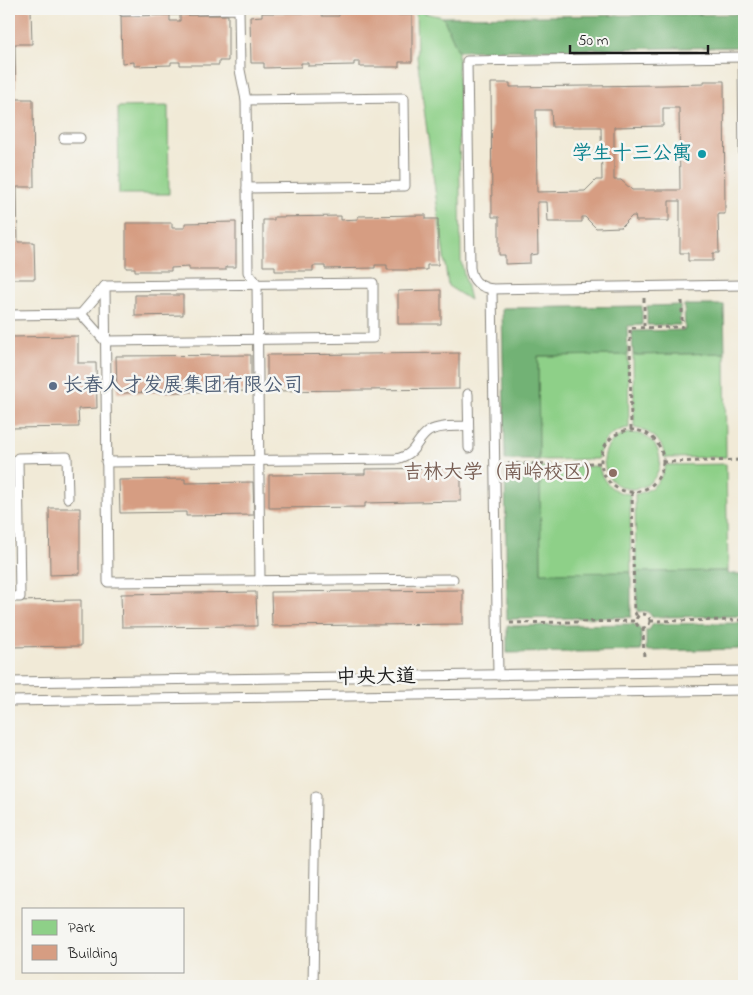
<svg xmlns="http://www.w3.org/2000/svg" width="753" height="995" font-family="'Indie Flower','LXGW WenKai TC',sans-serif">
<rect width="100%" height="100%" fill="#f6f6f2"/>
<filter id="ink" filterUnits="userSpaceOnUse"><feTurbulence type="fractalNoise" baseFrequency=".02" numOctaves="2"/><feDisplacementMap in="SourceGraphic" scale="10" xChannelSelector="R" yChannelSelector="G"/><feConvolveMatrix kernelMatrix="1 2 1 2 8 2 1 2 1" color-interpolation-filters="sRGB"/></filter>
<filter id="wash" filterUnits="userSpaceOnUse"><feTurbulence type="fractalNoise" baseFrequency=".0096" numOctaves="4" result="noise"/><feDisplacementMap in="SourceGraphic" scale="20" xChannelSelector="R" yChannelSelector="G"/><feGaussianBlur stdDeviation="1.12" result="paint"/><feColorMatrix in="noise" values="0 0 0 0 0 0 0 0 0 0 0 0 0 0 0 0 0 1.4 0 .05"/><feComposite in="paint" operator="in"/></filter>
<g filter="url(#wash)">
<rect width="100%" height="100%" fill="#f1ead7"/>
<g fill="#8ed088" stroke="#557652">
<path d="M416,11L443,17L458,51L461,261L470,300L448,286L417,57Z"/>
<path d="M168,106L169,194H119L118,107Z"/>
<path d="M725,353L726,457L665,458C663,441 651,431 634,428L633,355Z"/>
<path d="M628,355L629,428C612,430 600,442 598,459L539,460L538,356Z"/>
<circle cx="632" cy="461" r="28"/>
<path d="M726,464L728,571L636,572L635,494C651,492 662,481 665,465Z"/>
<path d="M599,466C602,482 613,493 630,494L631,572L541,574L540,467Z"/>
</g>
<g fill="#72b274" stroke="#476748">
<path d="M744,14V47L458,51L443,17Z"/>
<path d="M680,305V325H647V306Z"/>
<path d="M684,305H724L725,353L633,355L632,331L685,330Z"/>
<path d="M642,306V325L627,326L628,355L538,356L539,460H505L502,308Z"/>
<path d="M505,467H540L541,573L631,572V617L507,619Z"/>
<path d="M728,571V574H743L744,616L652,617C649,611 644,610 638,612L637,609L636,572Z"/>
<path d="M744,623V649L646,651V630H649L653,624Z"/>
<path d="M634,624L641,630V651L507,653V626Z"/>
</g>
<g id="blocks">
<g fill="#d69d82" fill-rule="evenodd">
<path d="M9,9H31L32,44H15L16,99H33L34,187H17L18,242H34L35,279H9Z"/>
<path d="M339,12H397V15H412V62H399V67H360V62H354V65L308,66V63H301V67L264,68V63H251L250,17L262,16V13H322V16H339Z"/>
<path d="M170,15V21H180V15H228V61H219V65H180V62H171V65L134,66V62L122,63L121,16Z"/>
<path d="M704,81H724L725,214H718L719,253H713V261H688V253H680V201H669V221H636L635,216H632L621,227L596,228L585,217H582V222H548L547,202H537L538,254L530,255V263L505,264V255H499V217H492L491,83H510V87L663,85L704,84ZM663,108H679L680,190H632L621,180H614V127L663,126ZM536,110H551L552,127H601L602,180H596L585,191L537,192Z"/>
<path d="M426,215V219H438V265H427V270H387V265H375V268L325,269V266H313V271H275V266H263V220H274V217L341,216V220L358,219V216Z"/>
<path d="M236,222V267H226V270H189V267L171,268V271H135V268H126V223H172V228H185V223Z"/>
<path d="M441,290V324H398V291Z"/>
<path d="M135,295H183V315L135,316Z"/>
<path d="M78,336V363H96L97,408L78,409L79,427L9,428V337Z"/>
<path d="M459,353V389L267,391V355Z"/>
<path d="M251,355V391L117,393L116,356Z"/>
<path d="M461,468V501L365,503V507L269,508V475L365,474V469Z"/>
<path d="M185,479V483L253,482L254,515L186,516V512L120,513L119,480Z"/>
<path d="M49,508H80V574L50,575Z"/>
<path d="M463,590V624L272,626L271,592Z"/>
<path d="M256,592L257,626L122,627L121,594Z"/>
<path d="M81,600V646L9,647V601Z"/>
</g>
</g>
</g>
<g filter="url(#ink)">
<use href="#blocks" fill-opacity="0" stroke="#86837a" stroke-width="1"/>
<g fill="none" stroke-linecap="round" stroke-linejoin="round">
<g stroke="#86837a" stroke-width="11">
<g id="lane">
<path d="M123,11L239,9L240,70L246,100L248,272L257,284L260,581"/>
<path d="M743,57L744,163"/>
<path d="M744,57L467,61L470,268C472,281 479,287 492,289L744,285"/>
<path d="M246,100L404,98L405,186L247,188"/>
<path d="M64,138H80"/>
<path d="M373,283V338L105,341L81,314L105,286Z"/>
<path d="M105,286L108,582L453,579"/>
<path d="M492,289L498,675"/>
<path d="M9,315L81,314"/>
<path d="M468,394L469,448"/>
<path d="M106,462L396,459C418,454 414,441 429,431C440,425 456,427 468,426"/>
<path d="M9,597H20L18,458L67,457L68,498"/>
<path d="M9,682L744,671"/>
<path d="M9,701L744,690"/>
<path d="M313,986L316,796"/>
</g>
</g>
<g stroke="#86837a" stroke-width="3" stroke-dasharray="4 4" stroke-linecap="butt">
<path d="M644,298V328"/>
<path d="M631,430L630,328L682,327V298"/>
<circle cx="632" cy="461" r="31"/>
<path d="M663,462L744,460"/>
<path d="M508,464L601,463"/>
<path d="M632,492L634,610L637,617"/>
<circle cx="643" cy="621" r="7"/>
<path d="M650,621L744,620"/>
<path d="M510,623L636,621"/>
<path d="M643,628L644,660"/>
</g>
<use href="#lane" stroke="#fff" stroke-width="9"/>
</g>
</g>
<circle fill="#0f9aa8" stroke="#f6f6f2" stroke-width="2" cx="702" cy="154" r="5"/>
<circle fill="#5c6f8a" stroke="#f6f6f2" stroke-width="2" cx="53" cy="386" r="5"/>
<circle fill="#8d6e63" stroke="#f6f6f2" stroke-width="2" cx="613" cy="473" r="5"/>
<g text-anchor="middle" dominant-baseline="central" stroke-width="5" stroke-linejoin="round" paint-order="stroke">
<g font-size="20" fill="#0d838f" stroke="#f6f6f2" text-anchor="end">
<text x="692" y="154">学生十三公寓</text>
</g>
<g font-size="20" fill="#4e5e75" stroke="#f6f6f2" text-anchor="start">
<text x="63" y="386">长春人才发展集团有限公司</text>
</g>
<g font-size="20" fill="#785e54" stroke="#f6f6f2" text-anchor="end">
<text x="603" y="473">吉林大学（南岭校区）</text>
</g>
<g font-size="20" fill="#1c1c1c" stroke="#f6f6f2">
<text transform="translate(376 678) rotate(-1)">中央大道</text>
</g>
</g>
<rect width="753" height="995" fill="none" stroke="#f6f6f2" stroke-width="30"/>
<rect x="22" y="908" width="162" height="65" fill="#f6f6f2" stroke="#9f9f9c"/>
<rect x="32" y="920" width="25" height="15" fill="#8ed088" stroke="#9f9f9c"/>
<text x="68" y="932" font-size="15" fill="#1c1c1c">Park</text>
<rect x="32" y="945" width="25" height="15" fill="#d69d82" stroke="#9f9f9c"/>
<text x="68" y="958" font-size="15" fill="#1c1c1c">Building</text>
<path d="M570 45v8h138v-8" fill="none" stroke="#1c1c1c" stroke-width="2.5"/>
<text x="578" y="45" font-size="15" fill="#1c1c1c" stroke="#f6f6f2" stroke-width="4" paint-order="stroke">50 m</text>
</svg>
